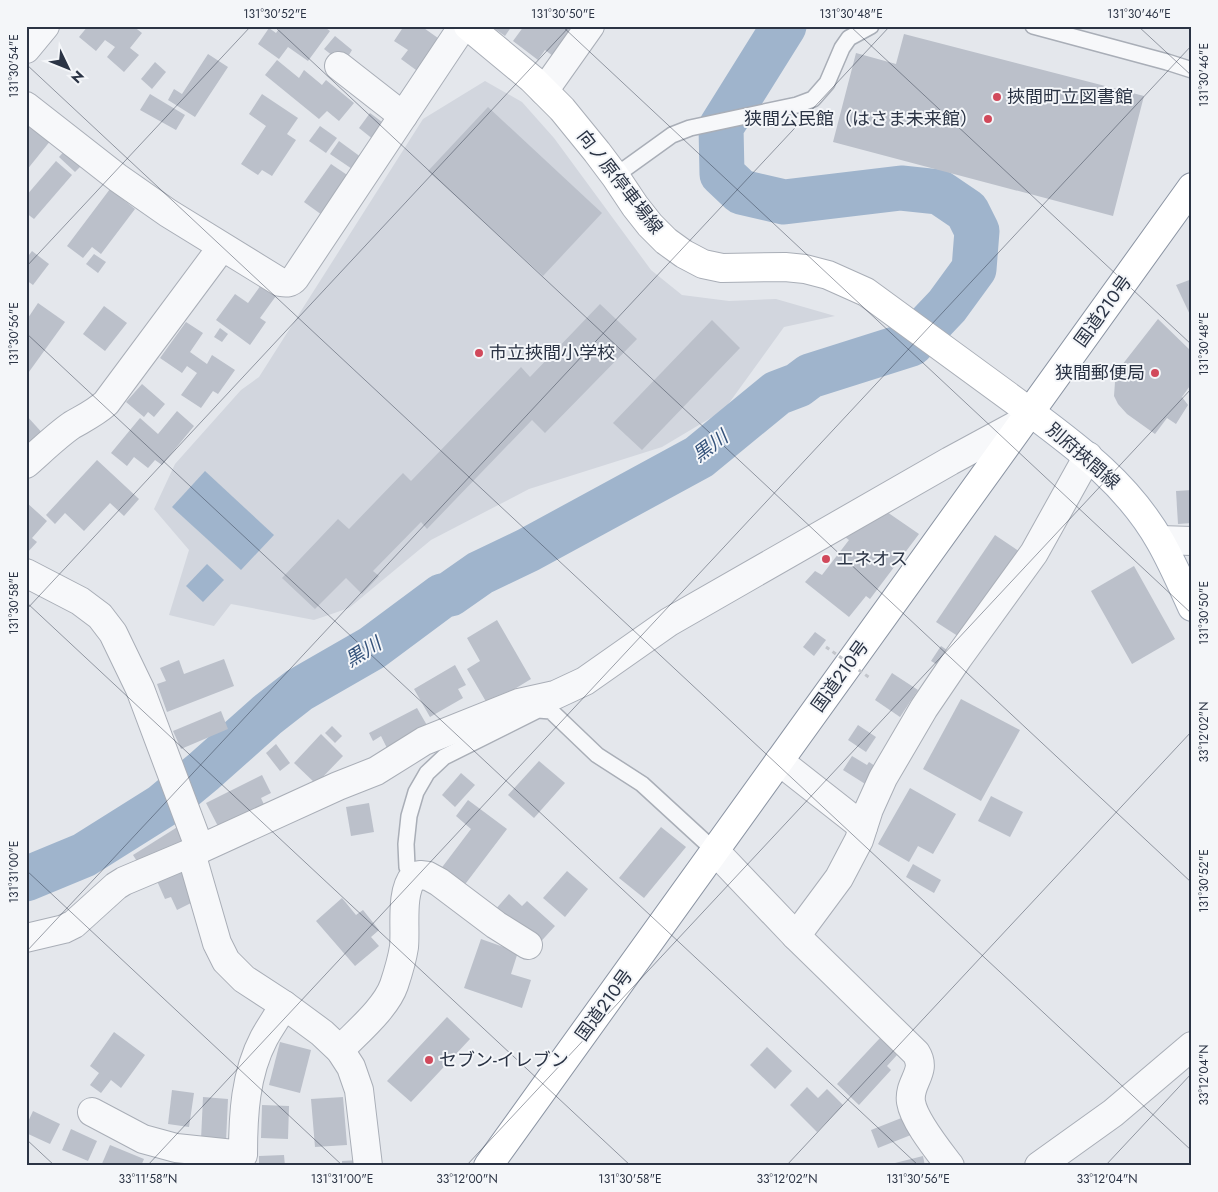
<svg xmlns="http://www.w3.org/2000/svg" width="1218" height="1192" font-family="Jost,'Noto Sans JP',sans-serif">
<rect width="100%" height="100%" fill="#e4e7ec"/>
<path fill="#d2d6de" d="M485,81L522,102L554,138L651,270L682,295L729,301L776,299L835,316L784,327L724,410L662,447L529,489L431,540L349,608L314,620L231,604L214,626L169,615L189,550L154,509L175,464L241,390L259,377L423,119Z"/>
<g fill="#9fb4cc">
<path d="M205,471L274,535L241,570L172,507Z"/>
<path d="M207,564L224,580L203,602L186,586Z"/>
</g>
<g fill="none" stroke-linecap="round" stroke-linejoin="round">
<path stroke="#9fb4cc" stroke-width="45" d="M26,879L84,855L162,806L203,772L267,715L299,690L372,648L442,596L450,594L480,573L528,550L699,457L777,393L798,385L810,376L911,344L947,306L974,269L977,231L967,211L939,192L901,188L784,202L741,192L722,174L721,127L784,26"/>
</g>
<g fill="#bbc0ca">
<path d="M88,26H133L142,33L130,48L139,55L124,72L107,57L115,47L105,40L96,51L79,37Z"/>
<path d="M281,26H323L330,31L308,61L288,47L279,59L258,44L269,28L276,33Z"/>
<path d="M404,26H421L445,43L427,78L401,59L408,50L394,41Z"/>
<path d="M491,26H512L505,36Z"/>
<path d="M524,26H575L553,56L545,50L538,60L513,41Z"/>
<path d="M904,34L1144,96L1113,216L833,142L856,53L896,64Z"/>
<path d="M335,36L352,50L349,55L366,69L360,77L324,49Z"/>
<path d="M208,54L228,67L195,117L168,100L174,89L182,94Z"/>
<path d="M277,60L299,78L304,70L322,85L326,80L354,103L339,121L327,111L319,119L265,75Z"/>
<path d="M155,62L166,72L152,89L141,79Z"/>
<path d="M150,94L185,115L176,130L140,110Z"/>
<path d="M262,94L298,118L287,134L296,140L272,176L262,170L258,175L241,164L266,126L249,114Z"/>
<path d="M488,107L602,213L543,276L428,171Z"/>
<path d="M370,113L386,125L374,140L359,128Z"/>
<path d="M29,124L51,140L26,171V127Z"/>
<path d="M320,126L337,138L326,153L309,141Z"/>
<path d="M339,141L369,163L361,175L330,154Z"/>
<path d="M68,147L85,162L75,172L59,157Z"/>
<path d="M56,161L72,175L34,219L26,213V196Z"/>
<path d="M331,164L356,181L329,220L304,202Z"/>
<path d="M110,189L135,209L101,254L92,247L83,258L67,246Z"/>
<path d="M32,251L49,264L33,285L26,280V259Z"/>
<path d="M94,254L106,262L98,273L86,264Z"/>
<path d="M1192,279V319L1176,285Z"/>
<path d="M261,285L276,296L260,318L266,322L250,345L216,320L235,294L248,303Z"/>
<path d="M38,303L65,322L26,376V321Z"/>
<path d="M600,304L637,339L545,433L532,420L427,529L421,522L373,571L379,576L362,594L346,578L315,609L282,578L338,519L349,529L403,473L411,481L521,367L530,377Z"/>
<path d="M104,306L127,323L105,351L83,334Z"/>
<path d="M1158,319L1192,352V383L1182,397L1188,405L1176,424L1167,418L1155,434L1127,414L1118,404L1114,396L1115,382L1122,365Z"/>
<path d="M712,320L740,348L642,450L613,423Z"/>
<path d="M186,322L203,333L190,352L207,364L212,355L235,370L218,394L213,391L201,408L181,395L197,373L187,366L182,373L160,358Z"/>
<path d="M220,328L228,334L222,342L214,337Z"/>
<path d="M142,384L165,404L154,417L148,412L144,417L126,402Z"/>
<path d="M177,411L194,426L162,465L155,460L148,468L134,457L127,466L111,453L140,418L158,434Z"/>
<path d="M26,415L45,436L26,452Z"/>
<path d="M97,460L139,499L124,516L110,503L84,531L65,513L55,524L46,515Z"/>
<path d="M1192,490V523L1178,524L1176,491Z"/>
<path d="M26,502L47,521L32,538L37,542L26,554Z"/>
<path d="M887,512L919,534L870,599L866,596L849,617L805,582L815,571L822,575L849,540L845,537Z"/>
<path d="M995,535L1023,554L964,640L936,622Z"/>
<path d="M1134,566L1175,639L1132,664L1091,591Z"/>
<path d="M497,620L531,679L488,705L467,669L480,661L467,638Z"/>
<path d="M815,632L826,640L814,656L803,647Z"/>
<path d="M941,646L953,654L943,668L931,661Z"/>
<path d="M224,659L234,686L167,712L157,684L166,681L160,668L179,660L184,674Z"/>
<path d="M455,665L466,685L458,689L463,698L430,717L414,689Z"/>
<path d="M892,673L918,690L900,717L875,700Z"/>
<path d="M961,699L1020,730L981,801L923,769Z"/>
<path d="M417,708L428,727L387,748L381,736L373,741L369,733Z"/>
<path d="M221,711L228,729L181,749L173,731Z"/>
<path d="M858,725L876,737L866,752L848,740Z"/>
<path d="M332,726L342,736L335,743L325,733Z"/>
<path d="M321,734L343,756L316,784L294,763Z"/>
<path d="M276,744L290,763L280,771L266,753Z"/>
<path d="M852,756L867,765L869,762L881,770L870,787L843,770Z"/>
<path d="M539,761L565,783L534,818L508,795Z"/>
<path d="M461,773L475,785L455,807L442,795Z"/>
<path d="M262,775L271,793L261,798L267,811L222,834L206,803Z"/>
<path d="M910,788L956,814L933,854L918,846L909,862L878,844Z"/>
<path d="M991,796L1023,812L1010,837L978,821Z"/>
<path d="M468,800L507,829L463,887L440,870L471,829L456,816Z"/>
<path d="M369,803L374,832L351,836L346,807Z"/>
<path d="M179,826L191,846L140,866L133,855Z"/>
<path d="M661,827L686,847L644,898L619,878Z"/>
<path d="M913,864L941,880L934,893L906,877Z"/>
<path d="M182,869L197,900L177,910L171,897L165,899L157,881Z"/>
<path d="M567,871L588,889L565,917L543,898Z"/>
<path d="M509,894L522,906L527,901L555,926L535,948L494,911Z"/>
<path d="M342,898L356,915L363,910L379,930L371,937L379,946L355,966L316,921Z"/>
<path d="M481,939L518,952L511,974L531,980L522,1008L464,988Z"/>
<path d="M447,1017L470,1039L411,1102L387,1081Z"/>
<path d="M114,1032L145,1055L121,1088L111,1080L101,1093L90,1085L99,1073L90,1066Z"/>
<path d="M880,1038L897,1055L887,1066L891,1070L859,1105L837,1084Z"/>
<path d="M280,1042L311,1050L300,1093L269,1085Z"/>
<path d="M767,1047L792,1071L775,1089L750,1065Z"/>
<path d="M807,1087L818,1098L827,1089L843,1105L817,1132L790,1105Z"/>
<path d="M172,1090L194,1093L189,1127L168,1124Z"/>
<path d="M203,1097L228,1099L226,1141L201,1140Z"/>
<path d="M343,1097L347,1145L315,1147L311,1099Z"/>
<path d="M262,1105L289,1106L288,1139L261,1138Z"/>
<path d="M33,1111L60,1124L50,1144L26,1133V1126Z"/>
<path d="M909,1115L916,1133L878,1148L871,1130Z"/>
<path d="M71,1129L97,1141L88,1161L62,1150Z"/>
<path d="M110,1145L144,1159L141,1166H101Z"/>
<path d="M284,1155L285,1166H259V1156Z"/>
<path d="M923,1156L925,1166H888L887,1165Z"/>
<path d="M360,1160V1166H342V1161Z"/>
</g>
<g fill="none" stroke-linecap="round" stroke-linejoin="round">
<g stroke="#a9aeb7" stroke-width="18">
<g id="lane">
<path d="M1033,26L1167,62L1192,70"/>
<path d="M615,176L672,135L690,128L797,105L813,99L827,83L842,48L849,38L871,26"/>
<path d="M412,878L407,867L406,844L409,816L416,792L427,773L444,757L538,710L551,711L597,755L642,784L715,851"/>
</g>
</g>
<g stroke="#a9aeb7" stroke-width="30">
<g id="street">
<path d="M26,49L45,26"/>
<path d="M339,66L403,116"/>
<path d="M544,91L590,26"/>
<path d="M26,106L118,178L168,213L280,282C287,283 291,283 295,278L463,26"/>
<path d="M26,464C41,451 56,436 72,425C84,418 95,413 106,403L222,247"/>
<path d="M1160,540L1192,541"/>
<path d="M26,573L80,601L100,616L113,633L140,689L200,849"/>
<path d="M779,761L863,827"/>
<path d="M715,851L796,936L916,1053C928,1072 908,1082 911,1102C914,1121 938,1150 950,1166"/>
<path d="M191,853L217,943L226,961L244,979L284,1005L322,1033L340,1050L351,1067L359,1090L368,1166"/>
<path d="M796,936L839,878L859,840L869,809L883,778L924,708L958,658L1034,553L1088,456"/>
<path d="M26,938L64,929L74,924L116,886L124,881L200,849L338,786L376,771L424,741L519,703L555,695L585,681L669,622L950,461L1022,422"/>
<path d="M340,1050C357,1032 386,1008 394,985C398,973 402,960 404,947C406,927 400,892 414,876L420,875L428,876L439,882L496,925L528,945"/>
<path d="M92,1112L143,1139L176,1148L243,1155C243,1116 245,1074 264,1038C270,1027 278,1016 284,1005"/>
<path d="M1039,1166L1113,1113L1192,1046"/>
</g>
</g>
<g stroke="#a9aeb7" stroke-width="30">
<path id="secondary" d="M468,26L532,79L562,109L597,152L615,176L635,206L650,225L666,241L684,254L703,264L722,268L785,267L805,269L828,275L866,292L1030,412"/>
</g>
<g stroke="#a3abb8" stroke-width="30">
<path id="primary" d="M1030,412C1081,450 1128,485 1160,541C1172,562 1182,585 1192,607"/>
</g>
<g stroke="#8b94a3" stroke-width="30">
<path id="highway" d="M488,1166L1192,187"/>
</g>
<use href="#lane" stroke="#f7f8fa" stroke-width="15"/>
<use href="#street" stroke="#f7f8fa" stroke-width="28"/>
<use href="#secondary" stroke="#fff" stroke-width="28"/>
<use href="#primary" stroke="#fff" stroke-width="28"/>
<use href="#highway" stroke="#fff" stroke-width="28"/>
<path stroke="#c2c5cb" stroke-width="3" stroke-dasharray="4 4" stroke-linecap="butt" d="M826,647L870,678"/>
</g>
<path fill="none" stroke="#2b3445" stroke-width="1" stroke-opacity="0.45" d="M274,26L1192,883M562,26L1192,614M850,26L1192,345M1138,26L1192,76M26,64L1192,1151M26,267L251,26M26,333L919,1166M26,602L631,1166M26,610L570,26M26,870L343,1166M26,952L890,26M26,1139L55,1166M147,1166L1192,45M466,1166L1192,388M786,1166L1192,731M1105,1166L1192,1073"/>
<g fill="#d1495b" stroke="#f4f6f9" stroke-width="2">
<circle cx="997" cy="97" r="5"/>
<circle cx="988" cy="119" r="5"/>
<circle cx="479" cy="353" r="5"/>
<circle cx="1155" cy="373" r="5"/>
<circle cx="826" cy="559" r="5"/>
<circle cx="429" cy="1060" r="5"/>
</g>
<g text-anchor="middle" dominant-baseline="central" stroke-width="4" stroke-linejoin="round" paint-order="stroke">
<g font-size="18" fill="#2b3445" stroke="#f4f6f9" text-anchor="start">
<text x="1007" y="97">挾間町立図書館</text>
<text x="978" y="119" text-anchor="end">狭間公民館（はさま未来館）</text>
<text x="489" y="353">市立挾間小学校</text>
<text x="1145" y="373" text-anchor="end">狭間郵便局</text>
<text x="836" y="559">エネオス</text>
<text x="439" y="1060">セブン-イレブン</text>
</g>
<g font-size="18" fill="#2b3445" stroke="#f4f6f9">
<text transform="translate(620 182) rotate(52)">向ノ原停車場線</text>
<text transform="translate(1103 311) rotate(-54)">国道210号</text>
<text transform="translate(1083 456) rotate(41)">別府挾間線</text>
<text transform="translate(840 676) rotate(-54)">国道210号</text>
<text transform="translate(604 1005) rotate(-54)">国道210号</text>
</g>
<g font-size="19" font-style="italic" fill="#34527a" stroke="#f4f6f9">
<text transform="translate(710 446) rotate(-37)">黒川</text>
<text transform="translate(363 652) rotate(-32)">黒川</text>
</g>
</g>
<rect width="1218" height="1192" fill="none" stroke="#f4f6f9" stroke-width="55"/>
<g transform="translate(68 68) rotate(133)" stroke="#f4f6f9" stroke-width="4" paint-order="stroke">
<path d="M0-4L9 19L0 12L-9 19Z" fill="#2b3445"/>
<text y="-8" font-size="14" font-weight="bold" text-anchor="middle" fill="#2b3445">N</text>
</g>
<rect x="28" y="28" width="1162" height="1136" fill="none" stroke="#2b3445" stroke-width="2"/>
<g font-size="12" text-anchor="middle" fill="#2b3445">
<text x="275" y="18">131°30'52"E</text>
<text x="563" y="18">131°30'50"E</text>
<text x="851" y="18">131°30'48"E</text>
<text x="1139" y="18">131°30'46"E</text>
<text transform="translate(14 66) rotate(-90)" y="4">131°30'54"E</text>
<text transform="translate(1204 75) rotate(-90)" y="4">131°30'46"E</text>
<text transform="translate(14 334) rotate(-90)" y="4">131°30'56"E</text>
<text transform="translate(1204 344) rotate(-90)" y="4">131°30'48"E</text>
<text transform="translate(14 603) rotate(-90)" y="4">131°30'58"E</text>
<text transform="translate(1204 613) rotate(-90)" y="4">131°30'50"E</text>
<text transform="translate(1204 732) rotate(-90)" y="4">33°12'02"N</text>
<text transform="translate(14 872) rotate(-90)" y="4">131°31'00"E</text>
<text transform="translate(1204 881) rotate(-90)" y="4">131°30'52"E</text>
<text transform="translate(1204 1075) rotate(-90)" y="4">33°12'04"N</text>
<text x="148" y="1183">33°11'58"N</text>
<text x="342" y="1183">131°31'00"E</text>
<text x="467" y="1183">33°12'00"N</text>
<text x="630" y="1183">131°30'58"E</text>
<text x="787" y="1183">33°12'02"N</text>
<text x="918" y="1183">131°30'56"E</text>
<text x="1107" y="1183">33°12'04"N</text>
</g>
</svg>
